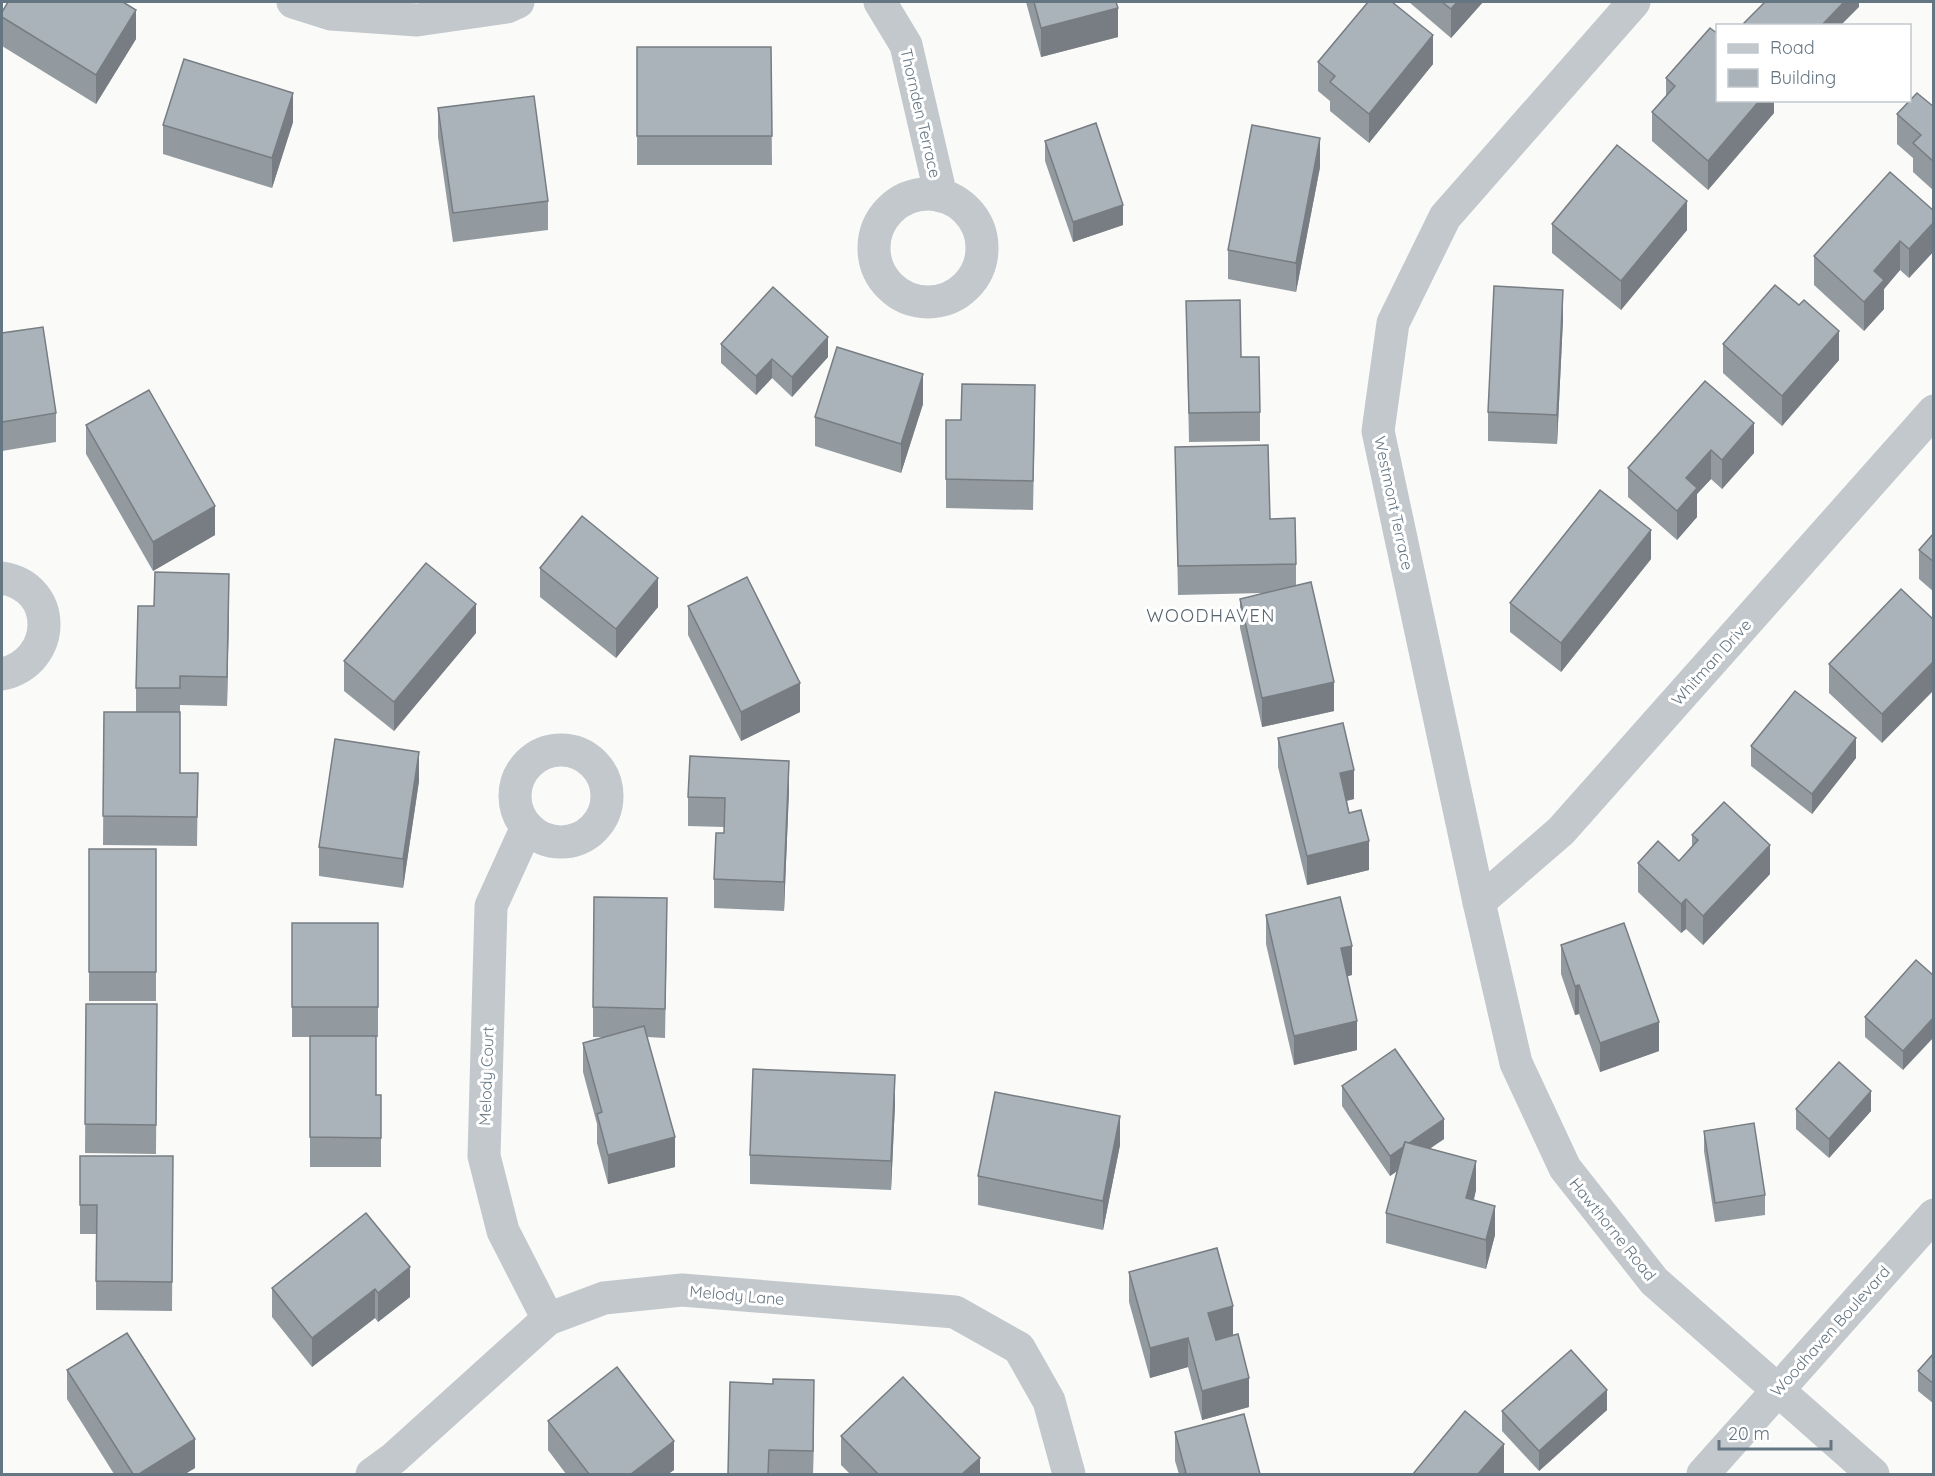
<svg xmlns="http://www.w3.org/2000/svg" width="1935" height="1476" font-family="Quicksand,sans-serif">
<rect width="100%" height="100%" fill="#fafaf8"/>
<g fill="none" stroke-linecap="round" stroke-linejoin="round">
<g stroke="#c3c8cc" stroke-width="33">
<path d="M293,2L331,14L417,20L507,7L518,2"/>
<path d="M880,2L906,45L941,196"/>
<path d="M1634,2L1445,217L1393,323L1378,431L1479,902L1516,1063L1565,1168L1654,1281L1873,1474"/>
<circle cx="928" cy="248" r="54"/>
<path d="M2,578C59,587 57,662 2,674"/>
<circle cx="561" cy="796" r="46"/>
<path d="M527,827L491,906L484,1156L503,1231L548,1319"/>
<path d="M1479,902L1561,831L1934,411"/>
<path d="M372,1474L394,1458L548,1319L604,1298L682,1290L955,1312L1019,1348L1049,1401L1069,1474"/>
<path d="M1703,1474L1934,1215"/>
</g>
</g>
<g fill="#929a9f">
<path d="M1026,2H1116L1118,37L1041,57Z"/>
<path d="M1409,2H1483L1451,38Z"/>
<path d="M2,12L136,39L96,104L2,46Z"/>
<path d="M637,47H771L772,165H637Z"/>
<path d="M1318,62L1433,64L1369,143L1330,111V101L1318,91Z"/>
<path d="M1666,78L1774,100V113L1708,190L1652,141V112L1666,96Z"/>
<path d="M1934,107V191L1913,172V158L1897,144V114Z"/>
<path d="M438,108L548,201V230L453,242L438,137Z"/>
<path d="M293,122L272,188L163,154V125Z"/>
<path d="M1045,141L1123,225L1073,242L1045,161Z"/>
<path d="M1320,167L1296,292L1228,279V250Z"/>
<path d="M1934,211V251L1909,278L1900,270L1884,289V309L1864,331L1814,285V256Z"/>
<path d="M1552,224L1687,230L1621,310L1552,253Z"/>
<path d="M1186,301L1241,357L1260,412V441L1189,442Z"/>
<path d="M1563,319L1557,444L1488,441V412Z"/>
<path d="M2,333L56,413V442L2,451Z"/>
<path d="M721,344L828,357L792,397L772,378L756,395L721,363Z"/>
<path d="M1723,344L1839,360L1782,426L1723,373Z"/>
<path d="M1705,381L1754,453L1722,489L1711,479L1697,494V517L1677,540L1628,497V468Z"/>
<path d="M923,404L901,473L815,446V417Z"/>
<path d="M1035,414L1033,510L946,508V479L961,420Z"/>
<path d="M86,425L215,535L153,571L86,454Z"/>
<path d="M1175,447L1270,519L1296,564V586L1334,711L1262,727L1240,628V599L1263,593L1178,595Z"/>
<path d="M1934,533V592L1919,579V550Z"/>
<path d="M1651,559L1561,672L1510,632V603Z"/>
<path d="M540,568L658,607L616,658L540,597Z"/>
<path d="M1901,589L1882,743L1829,693V664Z"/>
<path d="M229,603L227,706L180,705V773H198L197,846L103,845L104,712H136V688L154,606Z"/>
<path d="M688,606L800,712L741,741L688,635Z"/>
<path d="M476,633L394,731L344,691V661Z"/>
<path d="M1278,738L1354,799L1347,801L1349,813L1369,870L1307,885L1278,767Z"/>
<path d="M1751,746L1856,758L1812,814L1751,766Z"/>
<path d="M419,781L403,888L319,876V847Z"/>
<path d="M789,790L784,911L714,908V879L724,833V827L688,826V797Z"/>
<path d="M1692,835L1770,874L1703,945L1686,929L1681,933L1638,892V863L1679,861L1692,847Z"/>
<rect x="89" y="849" width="67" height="152"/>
<path d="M1266,915L1352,975L1347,976L1357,1050L1294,1065L1266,944Z"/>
<path d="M292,923H378V1037H376V1095H381V1167H310V1037H292Z"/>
<path d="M667,927L665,1038L647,1037L675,1167L608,1184L597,1143V1124L583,1072V1043L604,1037H593V1007Z"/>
<path d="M1561,945L1659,1051L1600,1072L1579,1014L1575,1015L1561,974Z"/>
<path d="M1934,976L1903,1070L1865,1037V1017Z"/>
<path d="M86,1004H157L156,1154L85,1153Z"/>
<path d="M1342,1086L1444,1139L1430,1148L1476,1190L1474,1200L1495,1235L1486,1269L1386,1243V1213L1397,1171L1390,1176L1342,1106Z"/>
<path d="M895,1104L891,1190L750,1184V1155Z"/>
<path d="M1796,1109L1871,1111L1829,1158L1796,1129Z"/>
<path d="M1704,1131L1765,1195V1215L1715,1222L1704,1151Z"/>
<path d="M1120,1145L1103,1230L978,1205V1176Z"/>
<path d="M80,1156H173L172,1311L96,1310V1234H80Z"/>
<path d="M366,1213L410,1297L378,1322L375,1318L312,1367L272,1317V1288Z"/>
<path d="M1129,1272L1233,1335L1249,1407L1202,1420L1188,1367L1150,1378L1129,1302Z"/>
<path d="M1934,1353V1404L1918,1391V1371Z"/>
<path d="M67,1370L195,1468L185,1474H114L67,1399Z"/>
<path d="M773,1384L814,1410L813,1474H728Z"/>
<path d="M1607,1410L1539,1471L1502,1431V1411Z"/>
<path d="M548,1421L674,1470L668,1474H566L548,1450Z"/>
<path d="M1175,1432L1260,1474H1179L1175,1461Z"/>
<path d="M841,1436L980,1474H850L841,1465Z"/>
</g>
<g fill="#777d82">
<path d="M1457,2H1483L1451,38V9Z"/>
<path d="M1844,2H1859V7L1840,26H1821Z"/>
<path d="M1118,8V37L1041,57V28Z"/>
<path d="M136,10V39L96,104V75Z"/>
<path d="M1433,35V64L1369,143V114Z"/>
<path d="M293,93V122L272,188V158Z"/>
<path d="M1760,100H1774V113L1708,190V161Z"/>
<path d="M1320,138V167L1296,292V263Z"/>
<path d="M1687,201V230L1621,310V281Z"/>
<path d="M1123,205V225L1073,242V222Z"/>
<path d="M1934,222V251L1909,278V249Z"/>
<path d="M1900,241V270L1884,289V309L1864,331V302L1874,271Z"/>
<path d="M1563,290V319L1557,444V415Z"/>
<path d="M1839,331V360L1782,426V396Z"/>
<path d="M828,337V357L792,397V377Z"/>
<path d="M772,359V378L756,395V376Z"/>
<path d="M923,374V404L901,473V444Z"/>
<path d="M1754,423V453L1722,489V460Z"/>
<path d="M1711,450V479L1697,494V517L1677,540V511L1686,478Z"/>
<path d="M215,506V535L153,571V542Z"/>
<path d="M1651,530V559L1561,672V643Z"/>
<path d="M229,574V603L227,706V677Z"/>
<path d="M658,578V607L616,658V629Z"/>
<path d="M476,604V633L394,731V702Z"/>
<path d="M1934,661V690L1882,743V714Z"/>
<path d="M1334,682V711L1262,727V698Z"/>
<path d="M800,683V712L741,741V712Z"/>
<path d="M1856,738V758L1812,814V794Z"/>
<path d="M419,752V781L403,888V859Z"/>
<path d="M789,761V790L784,911V882Z"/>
<path d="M1354,770V799L1340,802V773Z"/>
<path d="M1369,841V870L1307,885V856Z"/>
<path d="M1770,845V874L1703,945V916Z"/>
<path d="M1686,899V929L1681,933V904Z"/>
<path d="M1352,946V975L1341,978V948Z"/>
<path d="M1579,985V1014L1575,1015V986Z"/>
<path d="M1934,1017V1037L1903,1070V1051Z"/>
<path d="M1357,1021V1050L1294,1065V1036Z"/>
<path d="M1659,1022V1051L1600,1072V1043Z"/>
<path d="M895,1075V1104L891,1190V1161Z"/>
<path d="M1871,1091V1111L1829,1158V1139Z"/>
<path d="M1120,1116V1145L1103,1230V1201Z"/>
<path d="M1444,1119V1139L1390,1176V1156Z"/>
<path d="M675,1137V1167L608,1184V1155Z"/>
<path d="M1476,1161V1190L1466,1227V1198Z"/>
<path d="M1495,1206V1235L1486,1269V1240Z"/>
<path d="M410,1267V1297L378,1322V1293Z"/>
<path d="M375,1289V1318L312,1367V1338Z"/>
<path d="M1233,1306V1335L1208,1342V1313Z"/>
<path d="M1188,1338V1367L1150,1378V1348Z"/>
<path d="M1249,1378V1407L1202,1420V1391Z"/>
<path d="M814,1380V1410L813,1474V1451Z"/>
<path d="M1607,1390V1410L1539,1471V1451Z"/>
<path d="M195,1439V1468L185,1474H139Z"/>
<path d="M674,1441V1470L668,1474H631Z"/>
<path d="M1504,1444V1473L1503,1474H1478Z"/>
<path d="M980,1458V1474H962Z"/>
</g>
<g fill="#aab3b9" stroke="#777d82" stroke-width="1.5">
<path d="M8,2H123L136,10L96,75L2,17V12Z"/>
<path d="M1034,2H1116L1118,8L1041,28Z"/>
<path d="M1368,2H1392L1433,35L1369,114L1330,82L1335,76L1318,62Z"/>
<path d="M1442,2H1457L1451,9Z"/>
<path d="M1765,2H1844L1821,26H1747L1744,23Z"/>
<path d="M1710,28L1718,34V100H1760L1708,161L1652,112L1675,86L1666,78Z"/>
<path d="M637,47H771L772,136H637Z"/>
<path d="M184,59L293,93L272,158L163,125Z"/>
<path d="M1917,93L1934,107V162L1913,143L1921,135L1897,114Z"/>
<path d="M534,96L548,201L453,213L438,108Z"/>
<path d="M1096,123L1123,205L1073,222L1045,141Z"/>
<path d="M1252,125L1320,138L1296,263L1228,250Z"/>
<path d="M1617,145L1687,201L1621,281L1552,224Z"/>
<path d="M1890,172L1934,211V222L1909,249L1900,241L1874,271L1884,280L1864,302L1814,256Z"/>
<path d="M1775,285L1799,305L1804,300L1839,331L1782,396L1723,344Z"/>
<path d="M1494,286L1563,290L1557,415L1488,412Z"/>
<path d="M773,287L828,337L792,377L772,359L756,376L721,344Z"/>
<path d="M1240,300L1241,357H1259L1260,412L1189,413L1186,301Z"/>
<path d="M43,327L56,413L2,422V333Z"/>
<path d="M837,347L923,374L901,444L815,417Z"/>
<path d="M1705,381L1754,423L1722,460L1711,450L1686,478L1697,488L1677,511L1628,468Z"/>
<path d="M962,384L1035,385L1033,481L946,479V420H961Z"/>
<path d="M149,390L215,506L153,542L86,425Z"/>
<path d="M1268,445L1270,519L1295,518L1296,564L1178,566L1175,447Z"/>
<path d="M1600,490L1651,530L1561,643L1510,603Z"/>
<path d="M582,516L658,578L616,629L540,568Z"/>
<path d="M1934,533V562L1919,550Z"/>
<path d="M426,563L476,604L394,702L344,661Z"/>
<path d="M155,572L229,574L227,677L180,676V688H136L138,606H154Z"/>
<path d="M747,577L800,683L741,712L688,606Z"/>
<path d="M1311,582L1334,682L1262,698L1240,599Z"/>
<path d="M1901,589L1934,620V661L1882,714L1829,664Z"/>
<path d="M1795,691L1856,738L1812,794L1751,746Z"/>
<path d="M104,712H180V773H198L197,817L103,816Z"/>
<path d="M1343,723L1354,770L1340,773L1349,813L1361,810L1369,841L1307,856L1278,738Z"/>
<path d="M335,739L419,752L403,859L319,847Z"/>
<path d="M690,756L789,761L784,882L714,879L716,833H724L725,798L688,797Z"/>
<path d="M1724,802L1770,845L1703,916L1686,899L1681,904L1638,863L1658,841L1679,861L1698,840L1692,835Z"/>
<rect x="89" y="849" width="67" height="123"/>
<path d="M594,897L667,898L665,1009L593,1007Z"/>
<path d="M1340,897L1352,946L1341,948L1357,1021L1294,1036L1266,915Z"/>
<rect x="292" y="923" width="86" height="84"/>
<path d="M1624,923L1659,1022L1600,1043L1579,985L1575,986L1561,945Z"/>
<path d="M1916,960L1934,976V1017L1903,1051L1865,1017Z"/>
<path d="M86,1004H157L156,1125L85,1124Z"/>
<path d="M644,1026L675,1137L608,1155L597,1114L602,1112L583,1043Z"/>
<path d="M310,1036H376V1095H381V1138L310,1137Z"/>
<path d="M1395,1049L1444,1119L1409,1143L1405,1142L1403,1147L1390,1156L1342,1086Z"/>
<path d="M1839,1062L1871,1091L1829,1139L1796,1109Z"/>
<path d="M753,1069L895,1075L891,1161L750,1155Z"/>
<path d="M995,1092L1120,1116L1103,1201L978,1176Z"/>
<path d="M1754,1123L1765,1195L1715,1203L1704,1131Z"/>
<path d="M1405,1142L1476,1161L1466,1198L1495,1206L1486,1240L1386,1213Z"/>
<path d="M80,1156H173L172,1282L96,1281L97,1205H80Z"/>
<path d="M366,1213L410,1267L378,1293L375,1289L312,1338L272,1288Z"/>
<path d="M1217,1248L1233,1306L1208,1313L1216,1340L1238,1334L1249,1378L1202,1391L1188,1338L1150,1348L1129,1272Z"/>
<path d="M127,1333L195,1439L139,1474H133L67,1370Z"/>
<path d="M1571,1350L1607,1390L1539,1451L1502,1411Z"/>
<path d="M1934,1353V1384L1918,1371Z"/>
<path d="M617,1367L674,1441L631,1474H589L548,1421Z"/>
<path d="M903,1377L980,1458L962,1474H878L841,1436Z"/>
<path d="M773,1379L814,1380L813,1451L769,1450L768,1474H728L730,1382L773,1384Z"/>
<path d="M1465,1411L1504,1444L1478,1474H1413Z"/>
<path d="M1244,1414L1260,1474H1182L1186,1473L1175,1432Z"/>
</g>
<g text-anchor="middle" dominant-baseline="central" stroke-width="6" stroke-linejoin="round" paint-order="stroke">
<g font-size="16" fill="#657683" stroke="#fff">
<text transform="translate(921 113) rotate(77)">Thornden Terrace</text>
<text transform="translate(1394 503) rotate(78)">Westmont Terrace</text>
<text transform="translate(1711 662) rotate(-48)">Whitman Drive</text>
<text transform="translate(486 1076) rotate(-88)">Melody Court</text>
<text transform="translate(1613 1229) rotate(51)">Hawthorne Road</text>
<text transform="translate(737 1295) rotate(5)">Melody Lane</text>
<text transform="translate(1830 1331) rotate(-48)">Woodhaven Boulevard</text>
</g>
<g font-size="18" letter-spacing="1.5" fill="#57646e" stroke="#fff">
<text x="1211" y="615">WOODHAVEN</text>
</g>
</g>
<rect width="1935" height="1476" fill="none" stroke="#657683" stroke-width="6"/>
<rect x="1716" y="24" width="195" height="78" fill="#ffffff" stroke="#c1c8cd" stroke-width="1.5"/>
<rect x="1728" y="44" width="30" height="9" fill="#c3c8cc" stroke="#c1c8cd" stroke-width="1.5"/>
<text x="1770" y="54" font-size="18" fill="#657683">Road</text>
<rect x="1728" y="69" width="30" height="18" fill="#aab3b9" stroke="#c1c8cd" stroke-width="1.5"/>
<text x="1770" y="84" font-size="18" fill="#657683">Building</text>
<path d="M1719 1440v9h112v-9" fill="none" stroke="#657683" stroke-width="3"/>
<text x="1728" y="1440" font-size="18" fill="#657683" stroke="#ffffff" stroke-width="4.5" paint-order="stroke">20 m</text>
</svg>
